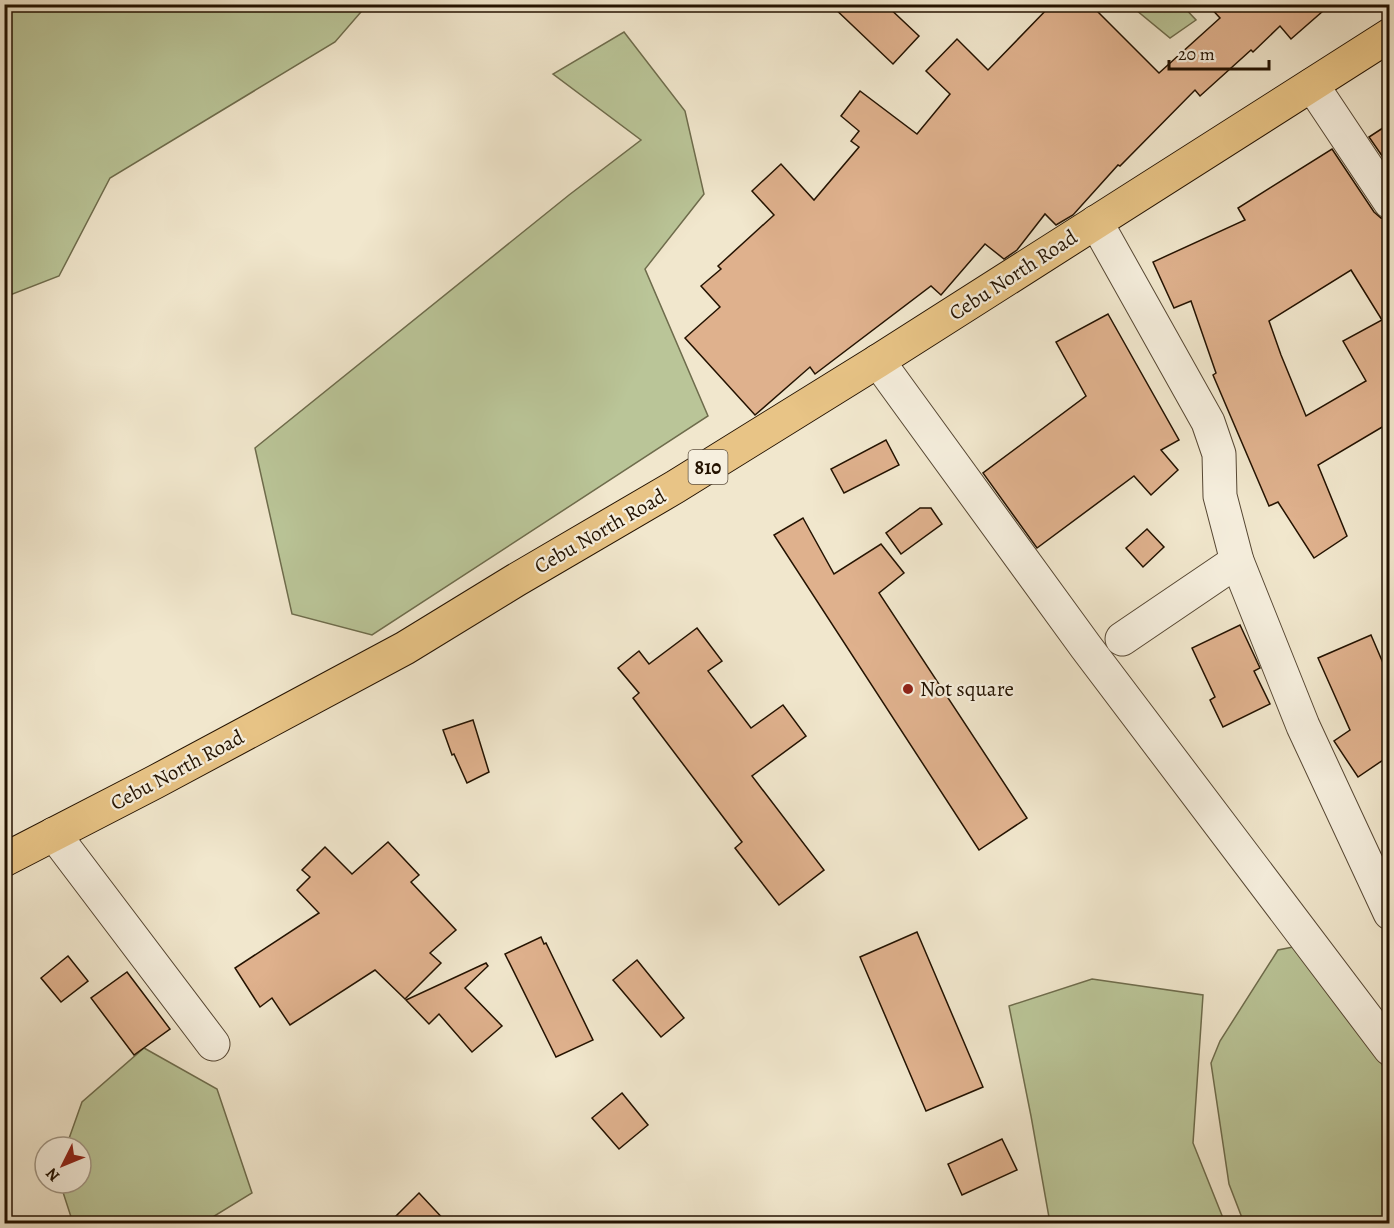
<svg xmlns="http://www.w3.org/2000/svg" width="1394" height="1228" font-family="Alegreya,serif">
<rect width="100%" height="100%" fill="#f1e7cd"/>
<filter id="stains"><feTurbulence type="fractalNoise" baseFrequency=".00333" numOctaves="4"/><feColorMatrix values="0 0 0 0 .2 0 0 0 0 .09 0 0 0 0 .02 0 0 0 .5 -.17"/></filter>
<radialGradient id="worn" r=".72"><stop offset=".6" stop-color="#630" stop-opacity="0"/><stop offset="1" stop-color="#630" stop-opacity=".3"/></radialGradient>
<g fill="#bac598" stroke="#6e6c4c" stroke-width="1.5">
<path d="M5,4H367V5L335,42L110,178L59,276L5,297Z"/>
<path d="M1130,5H1182L1196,20L1170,38Z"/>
<path d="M624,32L685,111L704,194L645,269L708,416L372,635L292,614L255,448L569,195L641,140L553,74Z"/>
<path d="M1308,944L1378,1054L1389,1082V1223H1244L1229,1184L1211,1063L1220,1041L1278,950Z"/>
<path d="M1092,979L1203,995L1193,1143L1225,1223H1050L1031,1116L1009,1006Z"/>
<path d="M144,1048L217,1089L252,1193L203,1223H73L60,1183H81V1147H66L82,1102Z"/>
</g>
<g fill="#dfb18d" stroke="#231200" stroke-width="1.5" fill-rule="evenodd">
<path d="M830,4H885L919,36L893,64Z"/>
<path d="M1052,4H1090L1159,73L1220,18L1207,4H1331L1291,39L1280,26L1253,52L1251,50L1200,96L1195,90L1120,166L1118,165L1073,215L1056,225L1045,214L1017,250L1004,259L985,244L941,295L931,286L815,374L810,367L755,415L685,338L720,307L701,286L721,269L718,266L774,215L752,191L781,164L814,200L859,147L851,141L859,131L841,116L860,91L917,134L950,94L926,71L957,39L988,70Z"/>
<path d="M1389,124V161L1387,163L1369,137Z"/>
<path d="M1332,149L1374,212L1381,218L1388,220L1389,223V423L1318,465L1347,536L1314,558L1278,502L1269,506L1213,375L1216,373L1191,301L1174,308L1153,262L1245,220L1238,208ZM1351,270L1382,320L1343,341L1366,381L1306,416L1281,355L1269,321Z"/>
<path d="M1108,314L1179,440L1161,450L1178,470L1151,495L1134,476L1037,548L983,473L1086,396L1056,342Z"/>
<path d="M886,440L899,465L844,493L831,469Z"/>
<path d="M920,508H931L942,524L901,554L886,533Z"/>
<path d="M803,518L834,574L881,544L904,573L879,593L1027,818L979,850L774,535Z"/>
<path d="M1147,529L1164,547L1143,567L1126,548Z"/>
<path d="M1240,625L1260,668L1254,671L1270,704L1223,727L1210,700L1215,697L1192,648Z"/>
<path d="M697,628L722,661L708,671L751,728L783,705L806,736L752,776L824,870L779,905L735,848L742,842L633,698L639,693L618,668L639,651L649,664Z"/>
<path d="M1371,635L1389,677V756L1358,777L1334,741L1350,730L1318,658Z"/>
<path d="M473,720L489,772L467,783L454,754L452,755L443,730Z"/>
<path d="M388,842L419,875L411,882L456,930L430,953L441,963L405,999L375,970L290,1025L272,998L260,1007L235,968L319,913L297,890L310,877L302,870L325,847L352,874Z"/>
<path d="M917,932L983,1087L926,1111L860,957Z"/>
<path d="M541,937L544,944L546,943L593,1040L556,1057L505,954Z"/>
<path d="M68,956L88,981L61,1002L41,978Z"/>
<path d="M637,960L684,1018L661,1037L613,980Z"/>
<path d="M486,963L488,966L465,988L502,1026L472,1052L439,1014L429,1024L406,1000Z"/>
<path d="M127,972L170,1029L134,1055L91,998Z"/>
<path d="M622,1093L648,1125L619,1149L592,1118Z"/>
<path d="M1002,1139L1017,1170L962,1195L948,1164Z"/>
<path d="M419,1193L448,1224H388Z"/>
</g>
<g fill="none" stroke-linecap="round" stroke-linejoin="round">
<g stroke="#564733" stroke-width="35">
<g id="minor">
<path d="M1312,85L1390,202"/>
<path d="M1096,222L1208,422L1219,454L1220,496L1237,561L1303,726L1390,913"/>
<path d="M878,361L1086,647L1390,1049"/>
<path d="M1122,639L1237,561"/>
<path d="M54,834L213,1044"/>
</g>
</g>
<g stroke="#231200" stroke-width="35">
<path id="highway" d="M4,860L155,782L405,648L516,580L675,487L878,361L1390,35"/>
</g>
<use href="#minor" stroke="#f6efde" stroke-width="33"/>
<use href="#highway" stroke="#e8c486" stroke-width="33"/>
</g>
<circle fill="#8f2418" stroke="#f6efde" stroke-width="2" cx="908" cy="689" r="6"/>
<g text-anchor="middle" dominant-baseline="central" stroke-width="4.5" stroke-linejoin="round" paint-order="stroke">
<rect fill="#f6efde" stroke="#625443" stroke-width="1.5" x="688.5" y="450" width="39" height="34" rx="4.5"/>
<g font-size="20" font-weight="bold" fill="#231200">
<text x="708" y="467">810</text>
</g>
<g font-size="21" fill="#231200" stroke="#f6efde">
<text transform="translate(1013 275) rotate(-33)">Cebu North Road</text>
<text transform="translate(600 531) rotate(-30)">Cebu North Road</text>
<text transform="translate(177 770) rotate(-28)">Cebu North Road</text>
</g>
<g font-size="21" fill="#231200" stroke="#f6efde" text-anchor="start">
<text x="920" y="689">Not square</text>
</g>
</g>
<rect width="1394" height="1228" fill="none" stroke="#f1e7cd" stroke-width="24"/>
<rect x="6" y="6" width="1382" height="1216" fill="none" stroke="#231200" stroke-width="3"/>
<rect x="12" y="12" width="1370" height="1204" fill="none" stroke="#231200" stroke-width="1.5"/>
<g transform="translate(63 1165) rotate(227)"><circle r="28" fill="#f6efde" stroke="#a29785" stroke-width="1.5"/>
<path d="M0-4.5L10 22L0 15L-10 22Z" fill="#8f2418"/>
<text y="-9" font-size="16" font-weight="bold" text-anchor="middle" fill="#231200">N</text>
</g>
<path d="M1169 60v9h100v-9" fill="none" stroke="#231200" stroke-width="3"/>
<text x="1178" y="60" font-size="18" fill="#231200" stroke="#f6efde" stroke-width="4.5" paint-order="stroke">20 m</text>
<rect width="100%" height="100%" filter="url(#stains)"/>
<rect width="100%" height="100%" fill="url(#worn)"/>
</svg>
